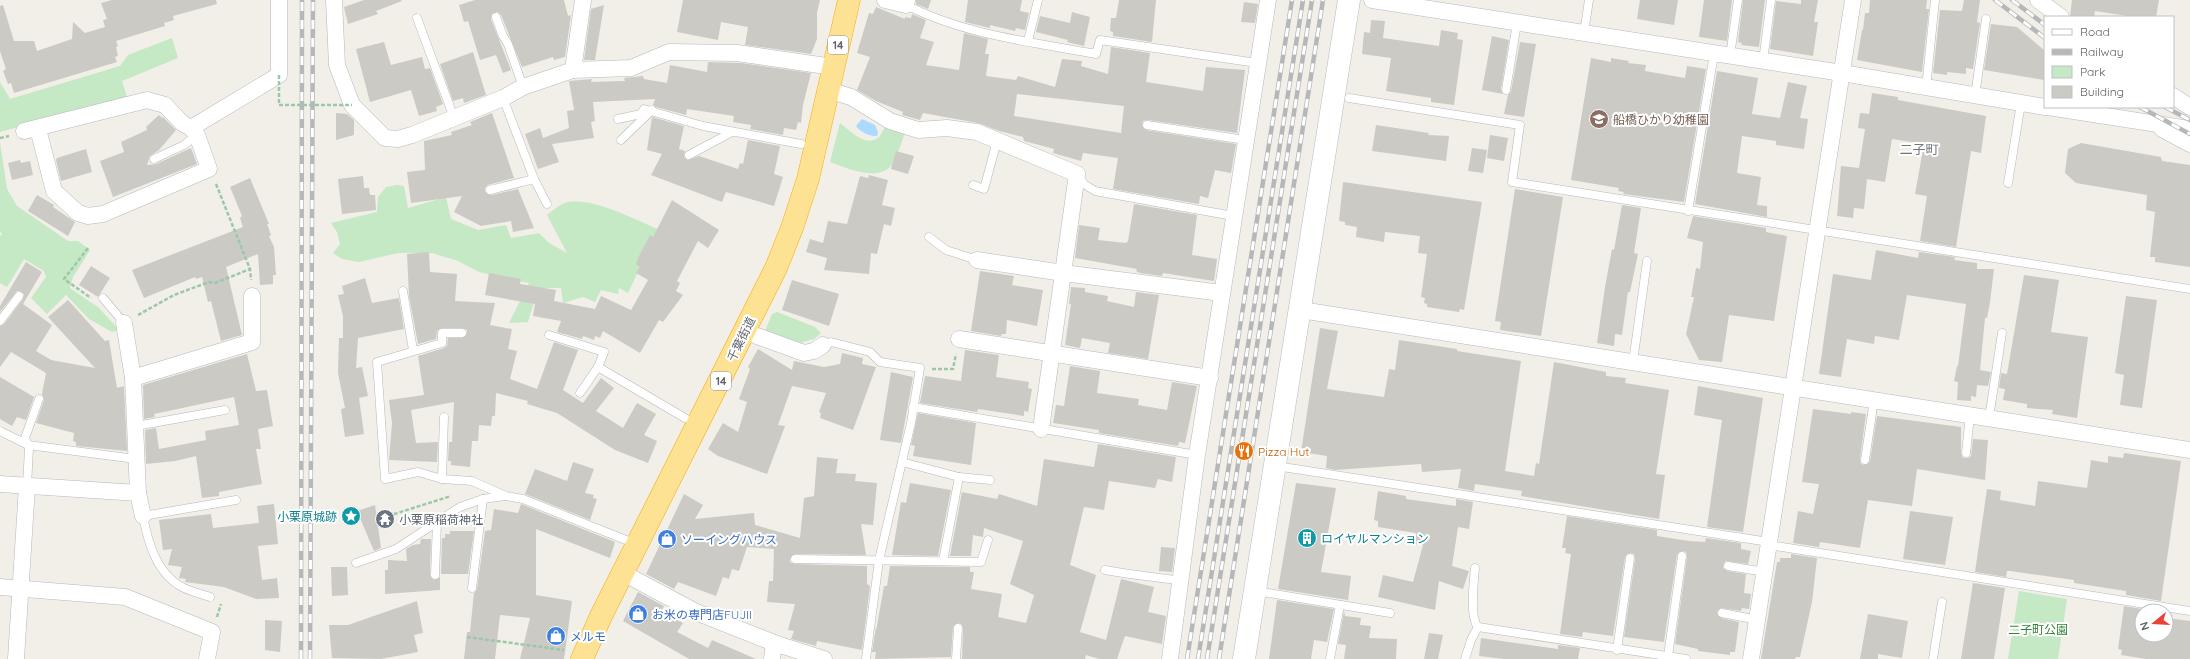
<svg xmlns="http://www.w3.org/2000/svg" width="2190" height="659" font-family="Quicksand,'Noto Sans JP',sans-serif">
<rect width="100%" height="100%" fill="#f1efe8"/>
<g fill="#c5e8c5">
<path d="M172,38L178,58L122,81L127,97L0,132V82L10,99L120,66L128,55Z"/>
<path d="M840,123C850,131 865,147 878,138C881,136 883,130 885,127L905,133C902,141 895,163 890,167C875,181 847,168 830,162Z"/>
<path d="M0,142L7,189L17,206L68,241H78L90,250L73,277L70,288L99,308L119,330L112,332L89,319L66,295L47,314L31,298L46,277L44,271L24,259L7,287L0,283V236L2,234L0,231Z"/>
<path d="M397,185L404,186L408,208L446,197L451,219L478,230L506,225L511,238L539,233L549,243L567,253L547,215C553,210 560,204 568,202C595,198 633,219 658,229L628,293L619,288L618,294L601,290L595,302L583,297L563,303L561,288H538L528,322L509,323L529,283L479,272L458,261L432,253H398L359,262L342,259L333,253L340,244L337,232L331,223L377,212L378,197L386,187Z"/>
<path d="M777,312L815,327L821,333L814,339L802,342L803,345L765,331L772,314Z"/>
<path d="M2019,591L2067,599L2058,659H2008Z"/>
</g>
<path fill="#aadaff" d="M862,119L875,125L878,132L877,136C870,137 859,131 856,126Z"/>
<g fill="#cccac5" fill-rule="evenodd">
<path d="M112,0H216L217,4L173,16L174,20L164,23L165,26L116,41L118,46L116,47L118,56L115,57L117,62L14,93L11,83L8,84L3,71L6,69L0,51V6L3,5L14,41H34L37,51L72,39L73,22L85,33L105,27L103,20L107,19L101,3Z"/>
<path d="M364,0H401L402,1L376,11L378,14L348,24L344,7Z"/>
<path d="M475,0H564L568,16L571,15L565,57L554,60L553,57L522,67L501,15L497,12L492,14L491,19L511,70L503,73L496,55L480,60L468,21L464,22L459,5Z"/>
<path d="M683,0H820L817,13V39L811,54L745,45L748,27L721,22L718,40L677,32Z"/>
<path d="M916,0H931L928,9L916,4Z"/>
<path d="M968,0H1022L1020,11L1029,13L1025,30L1016,28L1015,31L990,25V28L965,22Z"/>
<path d="M1119,0H1156L1152,42L1113,36V32L1110,31L1111,18H1116Z"/>
<path d="M1640,0H1678L1674,25L1637,19Z"/>
<path d="M1704,0H1732L1727,41L1699,37Z"/>
<path d="M1743,0H1765L1759,47L1741,45L1742,43L1738,42Z"/>
<path d="M1801,0H1818L1814,22H1818L1813,56L1770,49L1776,1L1801,4Z"/>
<path d="M1870,0H1927L1926,9H1929L1922,72L1857,60L1862,30H1863L1865,13H1869Z"/>
<path d="M1964,0H1980L1977,22L1980,23L1973,69L1966,68V74L1947,72V75L1933,73L1940,10L1962,11Z"/>
<path d="M2072,0H2159L2156,17H2134L2095,11L2094,17H2070Z"/>
<path d="M1244,2L1258,4L1255,23L1241,22Z"/>
<path d="M604,5L595,60H584L591,9Z"/>
<path d="M876,7L905,19V17L911,18L912,14L926,20L920,38L934,42L926,65L959,70L964,33L988,39L985,54H989L986,76L1016,80L1018,76L1055,87L1062,59L1082,61L1081,66L1108,74L1111,47L1150,53L1146,82L1166,85L1203,91L1206,67L1245,70L1237,133L1148,120L1143,121L1142,125L1146,130L1236,144L1231,173L1215,170L1208,198L1200,196L1199,204L1113,189L1118,158L1083,153L1081,161L1053,153L1054,149L1024,141L1023,137L999,131L978,123L923,113L920,120L902,115L903,112L876,101L857,90L870,57L857,53L869,13L873,14ZM1017,94L1124,106L1121,133L1014,116Z"/>
<path d="M1072,12L1090,17L1084,46L1067,42L1068,40L1036,32L1040,16L1070,23Z"/>
<path d="M1371,20L1385,21L1383,38L1439,46L1441,30L1458,33L1457,39L1463,40L1454,105L1431,102V98L1386,91L1391,58L1362,54L1364,32L1370,33Z"/>
<path d="M1991,24L2017,27L2045,51L2044,80L1984,70Z"/>
<path d="M1492,36L1509,40L1501,89L1503,94L1482,90Z"/>
<path d="M384,42L391,65L422,57L425,69L430,68L443,104L436,107L437,111L419,116L411,90L370,102L356,49Z"/>
<path d="M1520,42L1536,44L1524,117L1504,114L1508,95L1511,91Z"/>
<path d="M473,52L486,95L464,103L463,98L453,101L440,64Z"/>
<path d="M1591,58L1611,62V58L1629,61L1628,63L1646,65L1645,71L1685,78L1687,66L1706,69L1684,202L1623,194L1624,192L1618,191L1619,188L1571,180Z"/>
<path d="M708,62L741,63L811,73L803,105L801,123L798,122L796,130L784,128L783,135L750,129L751,125L733,122L734,116L687,109L686,115L656,107L653,105L655,99L593,102L595,121L591,122L594,138L552,144L559,162L538,169L525,134L540,128L543,138L569,128L567,111L574,110L569,81L592,79L591,82L625,81L624,78L643,76L644,79L667,83L670,65L707,72Z"/>
<path d="M1717,71L1758,78L1752,114L1780,118L1788,82L1807,86L1800,118L1808,119L1804,149L1776,145V141L1742,136L1737,173L1761,177L1757,205L1767,206V217L1695,204Z"/>
<path d="M1872,93L1898,97V100L1986,116L1981,153L1971,151L1956,247L1920,241L1927,196L1915,194L1924,144L1892,139L1885,182L1867,179L1864,209L1854,208L1853,218L1837,216L1841,166L1859,168L1865,129L1858,128L1860,113L1869,114Z"/>
<path d="M336,113L347,114L354,120V135L336,140Z"/>
<path d="M492,113L514,178L488,185L485,188V192L491,195L518,189L534,228L513,232L511,221L481,226L454,212L462,196L411,203L407,172L425,170L424,141L452,135L451,132L472,125L470,122Z"/>
<path d="M159,115L162,118L163,117L176,130L159,150L150,156L147,165L156,164L191,148L197,164L113,197L100,161L124,152L121,142L147,130L146,127Z"/>
<path d="M652,117L684,126L679,149L685,151L684,157L688,160L699,156L738,169L740,163L743,164L748,140L780,146L774,174L783,177L774,206L726,192L722,202L651,175L662,154L647,150Z"/>
<path d="M1376,125L1429,133L1428,135L1449,136L1446,161L1372,151Z"/>
<path d="M1490,135L1508,138L1504,161L1487,158Z"/>
<path d="M2081,143L2161,157L2162,161L2190,165V267L2155,262V257H2150L2155,212L2146,210L2147,195L2076,183L2065,173L2068,149Z"/>
<path d="M1472,148L1487,150L1483,173L1468,171Z"/>
<path d="M86,149L92,172L61,181L56,160L57,158Z"/>
<path d="M896,151L914,156L908,174L891,169Z"/>
<path d="M20,160L21,163L30,161L33,175L12,180L8,163Z"/>
<path d="M869,175L888,180L882,205L895,208L891,226L884,224L877,254L871,253L869,274L824,270L827,258L806,252L810,239L823,243L828,221L847,224L860,176L868,178Z"/>
<path d="M363,176L364,188H369L370,195H375L376,210L342,214L338,179Z"/>
<path d="M250,178L269,224H267L271,235L269,236L274,247L276,275H273V284L260,285L258,254L226,267L242,335L221,341L211,301L208,302L202,277L196,279L195,277L144,298L132,270L243,227L240,218L242,216L230,187Z"/>
<path d="M1343,182L1482,202L1464,310L1460,309L1459,312L1427,307V304L1424,303L1425,298L1421,297L1427,254L1418,253L1420,236L1385,232L1384,242L1356,237L1357,227L1345,225V222L1339,221Z"/>
<path d="M1515,189L1563,197L1541,336L1500,330L1501,322L1495,321Z"/>
<path d="M37,195L54,205L53,207L75,222L68,236L28,211Z"/>
<path d="M672,200L719,230L708,248L698,241L677,281L680,283L676,291L683,295L663,322L659,320L640,353L603,331L600,338L595,336L594,340L583,336L582,339L557,332L561,321L533,316L535,304L485,295L489,273L521,279L520,284L556,290L554,301L595,309L601,296L631,310L648,280L636,273L640,267L636,264L639,256L650,235L653,237Z"/>
<path d="M1134,204L1197,215L1192,255L1217,259L1214,281L1163,273L1162,276L1140,273L1136,271L1137,269L1075,258L1079,225L1100,228L1098,240L1126,243L1128,241Z"/>
<path d="M1622,205L1641,208L1634,253L1638,254L1630,292H1628L1622,335L1615,334L1614,346L1597,343L1605,287L1612,249L1614,250Z"/>
<path d="M1693,216L1766,228V232L1787,236L1774,321L1729,315L1722,362L1699,360L1686,334L1694,297H1691L1696,268L1700,269L1703,242L1687,238Z"/>
<path d="M1876,250L1918,258L1919,252L1955,257L1954,260L1977,263V269H1994L1990,302L1987,318H1985L1980,370L1991,372L1988,386L1977,385L1976,397L1971,396V401L1957,400L1958,382L1954,381L1957,366H1958L1966,304L1907,295L1899,340L1875,336L1874,344L1847,339L1841,377L1819,374L1833,274L1871,280Z"/>
<path d="M429,252L430,272L457,274L455,301L495,303L490,325L512,329L508,349L517,351L510,379L537,389L554,342L578,350L563,390L583,403L601,378L614,388L596,411L623,428L637,403L656,414L644,435L657,441L648,463L615,450L557,413L527,404L528,401L496,393L495,416H492L491,426L479,425L478,441H472L470,467L451,465V461H448L449,442H452L454,402L411,410L416,443L438,442L437,462L389,460L392,423L389,400L424,395L418,356L444,348L447,346L448,338H462L467,333V330L462,328H442L437,331L436,339L418,344L409,296L407,254Z"/>
<path d="M26,262L42,272L23,304L52,325L36,351L51,360L95,368L48,317L68,300L105,341L109,340L117,388L124,386L127,451L76,446V442L73,441L74,433L36,423L44,400L42,394L46,373L11,352L0,367V326L4,324L23,299L24,294L20,291H17L0,312V306Z"/>
<path d="M91,266L110,278L98,297L79,285Z"/>
<path d="M980,271L1014,276L1012,285L1043,290L1037,326L1007,320L1006,334H1002L1001,336L971,331Z"/>
<path d="M2024,275L2059,280L2051,332L2088,337L2077,418L2052,414L2053,410L2027,408V404L2003,400L2005,389L1999,388L2001,373L2007,374Z"/>
<path d="M365,278L372,303L399,298L404,329L358,338L356,368L362,367L368,396L359,398L364,434L345,437L341,409L345,408L338,373L339,338H343V316L338,295L344,294L342,286Z"/>
<path d="M792,280L839,294L829,326L782,310Z"/>
<path d="M1071,287L1085,288V292L1108,296L1107,301L1134,307L1136,292L1159,295L1148,359L1108,353L1110,343L1082,338L1080,348L1065,345L1071,304H1069Z"/>
<path d="M2126,296L2157,300L2142,408L2120,405L2124,375L2115,373Z"/>
<path d="M1320,328L1338,331L1327,389L1384,397L1389,369L1395,370L1399,340L1457,349V351L1521,361L1505,471L1534,476L1536,463L1539,464L1554,362L1606,372V376L1626,378L1625,383L1669,390L1656,474L1665,475L1659,519L1521,496L1522,491L1475,484L1474,491L1458,488L1461,469L1422,472L1421,464L1335,470L1326,468L1327,456L1301,452Z"/>
<path d="M758,349L792,370L794,361L824,367L840,364L842,353L863,358L862,364L876,367L853,430L820,418L821,413L819,412L826,393L792,386L778,425L785,426L767,474L718,456L708,449L723,423L738,432L747,402L739,399L750,369L748,367Z"/>
<path d="M965,350L999,355L996,377L1029,382L1028,388L1032,389L1028,412L1024,411V416L978,409L977,412L920,403L925,376L961,381Z"/>
<path d="M247,354L256,391L267,390L273,426L258,429L261,449H256L262,484L219,492V496L202,498L196,456L175,461L146,464L145,430L156,428L159,449L206,440L205,431L239,425L234,397L154,414L155,417L144,419L143,385Z"/>
<path d="M1070,366L1100,371L1097,393L1139,399L1138,405L1167,410L1172,382L1197,386L1185,443L1179,442L1178,446L1099,433V430L1053,423L1056,405L1064,406Z"/>
<path d="M891,372L913,377L901,443L880,440Z"/>
<path d="M0,377L34,397L26,420L17,417L12,426L0,419Z"/>
<path d="M1698,386L1763,398L1743,532L1707,527L1722,420L1694,415Z"/>
<path d="M1813,409L1851,414V412L1866,414L1860,459L1861,464L1865,465L1870,461L1877,416L1961,427V453L1963,458H1968L1971,456L1973,439L1988,440L1985,480L1917,469L1912,506L1868,500L1860,548L1820,542L1819,547L1793,543L1798,511L1813,514L1819,484L1802,482Z"/>
<path d="M918,413L976,423L971,465L913,456L915,446L911,445Z"/>
<path d="M1098,444L1176,457L1172,482L1158,479L1155,488L1109,481L1104,510L1084,507L1070,565L1096,575L1080,632L1106,640L1121,579L1154,587L1148,612L1166,616L1162,644L1125,636L1117,659H1099L1086,655L1085,659H962L963,628L961,624L958,623L953,627L951,657L875,659L876,652H872L876,627V631L884,586H887L890,566L970,567V572H974L971,589L1002,594L998,617L1026,623L1034,595L1010,584L1023,541L984,528L983,537L973,535L971,556H950L962,492L997,499L999,494L1037,506L1044,459L1094,467Z"/>
<path d="M2124,453L2181,461L2161,601L2126,595V591L2074,583V580L2010,571H2007L2006,577L1975,572L1987,489L2001,491L2000,500L2035,506L2038,481L2087,488L2091,460L2108,463V456L2123,458Z"/>
<path d="M817,457L838,459L836,473L856,474L855,481L877,483L873,525L861,524L866,555L795,554L790,559V562L795,564L867,566V584L870,586L862,650L817,641L816,646L791,639L794,631L788,630L795,604L767,602L769,581H773L774,549L747,547L739,571L732,569L729,579L723,577L716,596L678,582L674,589L646,574L684,494L703,505L695,519L754,513L755,525L800,538L804,498L814,496Z"/>
<path d="M573,462L594,469L585,493L594,495L593,498L597,499L590,520L525,494L535,469L567,481Z"/>
<path d="M910,483L951,490L938,556L892,555L901,502L906,503Z"/>
<path d="M1296,483L1336,488L1321,572L1351,576L1348,600L1278,589Z"/>
<path d="M1378,491L1406,496V499L1456,506V499L1473,502L1469,529L1458,527L1452,566L1469,571L1463,589L1439,581L1435,610L1378,597L1383,575L1413,582L1423,545L1414,544L1416,533L1378,527V521L1374,520Z"/>
<path d="M274,504L278,544L258,546L262,580L277,578L279,598L256,599L224,587L185,582L186,579L179,578L182,567L168,565L172,549L163,550L159,520L211,514L213,528L259,523L257,506Z"/>
<path d="M521,504L615,542L610,558L536,529V595L572,601L564,659H520L530,618L500,615L495,659H464L467,632H470L474,593L477,589L485,531L491,530L494,509L518,513Z"/>
<path d="M375,505L381,548L374,551L357,511Z"/>
<path d="M1910,511L1953,517L1945,565L1903,559Z"/>
<path d="M1567,516L1657,530V536L1689,541L1705,542L1706,538L1741,543V549L1751,551L1748,564L1726,561L1724,563L1723,568L1727,571L1746,574L1744,593L1751,594L1749,609L1742,608L1741,611L1721,608L1717,612L1721,618L1739,622L1735,652H1730V655L1698,651V649L1675,644L1687,557L1686,552L1682,551L1677,555L1664,642L1624,637L1635,559L1634,554L1630,553L1625,557L1613,636L1583,632L1582,637L1560,634L1571,554L1565,553L1566,548H1562Z"/>
<path d="M450,531H474L468,574H441L442,538H445V534H450Z"/>
<path d="M421,539H431L430,575L434,580L440,577V590L385,594V570H388V560L407,561L406,549L413,545L420,544Z"/>
<path d="M1161,547L1175,548L1172,572L1159,571Z"/>
<path d="M1791,554L1817,558L1812,602L1800,657H1796L1795,659H1761L1777,562H1780V558H1791Z"/>
<path d="M331,567H347L348,595L332,596Z"/>
<path d="M1973,583L2005,588L1994,659H1961Z"/>
<path d="M638,592L664,606L661,612L683,623L677,632L708,648L712,640L756,659H689L623,621Z"/>
<path d="M1277,600L1334,609L1327,642L1314,640L1311,659H1269Z"/>
<path d="M417,601L423,633L414,635L418,652L381,659L332,658L329,625H348Z"/>
<path d="M2124,606L2154,611H2142V635H2166V618L2190,621V659H2146L2121,655L2122,650L2118,649Z"/>
<path d="M1344,611L1345,616L1361,618L1360,625L1371,626L1369,638L1397,639L1396,659H1344L1346,645L1338,644Z"/>
<path d="M1868,614L1908,621L1902,658L1878,654V659H1860Z"/>
<path d="M265,620L282,621L280,652L265,650Z"/>
<path d="M1429,633L1443,635L1438,659H1424Z"/>
<path d="M1481,638L1558,649V645L1580,648L1578,659H1504L1479,656Z"/>
</g>
<g fill="none" stroke-linecap="round" stroke-linejoin="round">
<g stroke="#b5b8bc" stroke-width="9">
<g id="lane">
<path d="M906,5C965,35 1032,42 1096,54L1100,40L1257,63"/>
<path d="M496,17L503,36L508,44L523,87"/>
<path d="M417,18L454,118"/>
<path d="M1584,33L1589,0"/>
<path d="M1028,41L1038,0"/>
<path d="M1730,56L1738,0"/>
<path d="M1763,61L1771,0"/>
<path d="M1926,88L1935,0"/>
<path d="M1506,90L1517,23"/>
<path d="M1975,96L1986,19"/>
<path d="M503,98L534,179L547,204"/>
<path d="M1349,98L1520,125L1512,182L2190,289"/>
<path d="M618,119L641,114L644,109L703,126L801,144"/>
<path d="M1147,125L1245,140"/>
<path d="M621,140L652,110"/>
<path d="M689,155L732,132"/>
<path d="M154,159L184,145L197,135"/>
<path d="M1078,176L1084,184L1095,191L1233,216"/>
<path d="M2008,183L2021,103"/>
<path d="M973,185L984,189L997,141"/>
<path d="M490,190L534,179"/>
<path d="M1688,211L1714,54"/>
<path d="M929,237L946,250L977,260"/>
<path d="M403,291L413,350"/>
<path d="M103,298L124,323"/>
<path d="M0,321L19,296"/>
<path d="M462,333H442V343L377,362L385,479L418,472L442,479L472,481L506,496L523,499L636,544"/>
<path d="M549,335L604,352L598,367L685,418"/>
<path d="M823,345L831,342L870,352L880,362L920,368L911,423L879,560L866,659"/>
<path d="M1633,362L1647,261"/>
<path d="M580,393L598,367"/>
<path d="M913,407L1197,455"/>
<path d="M1989,418L2002,333"/>
<path d="M136,426L225,410"/>
<path d="M0,431L28,445L136,459"/>
<path d="M1966,453L1970,415"/>
<path d="M1865,460L1874,400"/>
<path d="M902,462L959,477L990,480"/>
<path d="M1276,466L1769,542"/>
<path d="M442,479L444,417"/>
<path d="M27,486L29,448L25,438L39,399"/>
<path d="M1769,545L2190,611"/>
<path d="M795,559L981,562L988,540"/>
<path d="M943,561L959,477"/>
<path d="M356,563L396,549L460,507L483,499L505,496"/>
<path d="M1728,566L1765,572"/>
<path d="M1475,568C1474,581 1469,617 1478,627"/>
<path d="M1105,570C1131,575 1156,577 1182,581"/>
<path d="M435,575L437,522"/>
<path d="M472,588L483,499"/>
<path d="M1256,591L1390,613"/>
<path d="M210,597C202,594 192,592 184,588C157,575 148,543 143,516L236,500"/>
<path d="M1722,613L1758,620"/>
<path d="M1617,650L1630,558"/>
<path d="M1668,656L1682,556"/>
<path d="M956,659L958,628"/>
<path d="M1330,659L1340,605"/>
<path d="M1465,659L1471,640L1478,627L1686,659"/>
<path d="M1933,659L1942,602"/>
</g>
</g>
<g stroke="#b5b8bc" stroke-width="17">
<g id="street">
<path d="M334,0L337,65L352,105L385,138L398,139L412,135L503,98L523,87L573,70L631,68L669,52L737,53L833,67"/>
<path d="M885,0L906,5L907,0"/>
<path d="M1372,0L1842,73L2045,107"/>
<path d="M2038,0L2061,17"/>
<path d="M573,70L583,0"/>
<path d="M828,90L851,97L890,121L918,130L947,128L977,132L1077,174L1041,429"/>
<path d="M2173,96L2190,107"/>
<path d="M2048,107L2190,129"/>
<path d="M191,128L279,75V0"/>
<path d="M2162,129L2190,144"/>
<path d="M24,131L147,100L165,105L182,123L191,128L197,135L209,169L103,214L88,216L78,213L54,191L38,129"/>
<path d="M977,260L1063,273L1222,293"/>
<path d="M1301,310L2190,450"/>
<path d="M124,323L133,378L138,493"/>
<path d="M757,336L804,353L814,351L823,345"/>
<path d="M959,339L1210,378"/>
<path d="M133,378L252,342V296"/>
<path d="M0,484L138,493L143,516"/>
<path d="M623,573L696,612L774,643L824,659"/>
<path d="M0,587L125,597L212,632L207,659"/>
<path d="M16,659L27,486"/>
<path d="M772,659L774,643"/>
<path d="M1170,659L1197,455L1268,0"/>
<path d="M1751,659L1853,0"/>
</g>
</g>
<g stroke="#b6babf" stroke-width="23">
<path id="secondary" d="M1244,659L1349,0"/>
</g>
<g stroke="#f9ab00" stroke-width="23">
<path id="highway" d="M582,659L601,616L776,268L792,228L808,179L849,0"/>
</g>
<g stroke="#9cc7a9" stroke-width="2.5" stroke-dasharray="4 2" stroke-linecap="butt">
<path d="M0,138L9,136"/>
<path d="M216,184L250,269L251,280"/>
<path d="M88,248L64,279L91,298"/>
<path d="M138,315L174,295L209,282L215,283L250,269"/>
<path d="M932,369H953L956,354"/>
<path d="M388,516L451,496"/>
<path d="M217,617L221,604"/>
<path d="M467,637L564,650"/>
</g>
<use href="#lane" stroke="#fff" stroke-width="8"/>
<use href="#street" stroke="#fff" stroke-width="16"/>
<use href="#secondary" stroke="#fff" stroke-width="22"/>
<use href="#highway" stroke="#fde293" stroke-width="22"/>
<g stroke="#b6b7b8" stroke-width="4.5">
<g id="rail">
<path d="M1995,0L2045,38"/>
<path d="M2012,0L2045,25"/>
<path d="M2140,107L2190,134"/>
<path d="M2165,107L2190,120"/>
<path d="M301,659L302,0"/>
<path d="M310,659L313,0"/>
<path d="M1187,659L1292,0"/>
<path d="M1198,659L1303,0"/>
<path d="M1207,659L1312,0"/>
<path d="M1219,659L1323,0"/>
</g>
</g>
<use href="#rail" stroke="#fff" stroke-width="3" stroke-dasharray="9" stroke-linecap="butt"/>
<path stroke="#9cc7a9" stroke-width="2.5" stroke-dasharray="4 2" stroke-linecap="butt" d="M279,75V105H352"/>
</g>
<defs>
<g id="school-disc" transform="scale(1)"><circle r="9.5" fill="#8d6e63" stroke="#fff"/><path d="M0-5L7-2L0 1L-7-2ZM-4 1L0 2.5L4 1V4Q0 6-4 4Z" fill="#fff"/></g>
<g id="restaurant-disc" transform="scale(1)"><circle r="9.5" fill="#e8710a" stroke="#fff"/><path d="M-5-6h1v4h1v-4h1v4h1v-4h1v5L-1.5 .5V6h-2V.5L-5-1ZM5-6V6H3V1.5H1.5Q1.5-4 5-6Z" fill="#fff"/></g>
<g id="sight-disc" transform="scale(1)"><circle r="9.5" fill="#0f9aa8" stroke="#fff"/><path d="M0-6L1.8-2.2L6-1.7L2.9 1.2L3.7 5.4L0 3.3L-3.7 5.4L-2.9 1.2L-6-1.7L-1.8-2.2Z" fill="#fff"/></g>
<g id="temple-disc" transform="scale(1)"><circle r="9.5" fill="#6b7280" stroke="#fff"/><path d="M0-6L5-2H3V0L6.5 2.5H4V6H1.5V3h-3V6H-4V2.5H-6.5L-3 0V-2H-5Z" fill="#fff"/></g>
<g id="building-disc" transform="scale(1)"><circle r="9.5" fill="#0f9aa8" stroke="#fff"/><path d="M-4-6H4V6H1V3H-1V6H-4ZM-2.5-4.3h1.7v1.8h-1.7ZM.8-4.3h1.7v1.8H.8ZM-2.5-1h1.7V.8h-1.7ZM.8-1h1.7V.8H.8Z" fill="#fff"/></g>
<g id="shop-disc" transform="scale(1)"><circle r="9.5" fill="#3f7fe0" stroke="#fff"/><path d="M-5-2.5h2.3a2.7 3.5 0 0 1 5.4 0H5L5.5 6h-11ZM-1.5-2.5h3a1.5 2.3 0 0 0-3 0Z" fill="#fff"/></g>
</defs>
<g fill-rule="evenodd">
<use href="#school-disc" x="1599" y="119"/>
<use href="#restaurant-disc" x="1244" y="451"/>
<use href="#sight-disc" x="351" y="516"/>
<use href="#temple-disc" x="385" y="519"/>
<use href="#building-disc" x="1307" y="538"/>
<use href="#shop-disc" x="667" y="539"/>
<use href="#shop-disc" x="638" y="614"/>
<use href="#shop-disc" x="556" y="636"/>
</g>
<g text-anchor="middle" dominant-baseline="central" stroke-width="4" stroke-linejoin="round" paint-order="stroke">
<g fill="#fff" stroke="#8f9295" stroke-width="1">
<rect x="828" y="36" width="20" height="18" rx="3"/>
<rect x="711" y="372" width="20" height="18" rx="3"/>
</g>
<g font-size="11" font-weight="bold" fill="#5f6368">
<text x="838" y="45">14</text>
<text x="721" y="381">14</text>
</g>
<g font-size="12" fill="#785e54" stroke="#fff" text-anchor="start">
<text x="1613" y="119">船橋ひかり幼稚園</text>
</g>
<g font-size="12" fill="#5f6368" stroke="#fff">
<text transform="translate(741 339) rotate(-64)">千葉街道</text>
</g>
<g font-size="12" fill="#c56008" stroke="#fff" text-anchor="start">
<text x="1258" y="451">Pizza Hut</text>
</g>
<g font-size="12" fill="#0d838f" stroke="#fff" text-anchor="end">
<text x="337" y="516">小栗原城跡</text>
<text x="1321" y="538" text-anchor="start">ロイヤルマンション</text>
</g>
<g font-size="12" fill="#5b616d" stroke="#fff" text-anchor="start">
<text x="399" y="519">小栗原稲荷神社</text>
</g>
<g font-size="12" fill="#366cbe" stroke="#fff" text-anchor="start">
<text x="681" y="539">ソーイングハウス</text>
<text x="652" y="614">お米の専門店FUJII</text>
<text x="570" y="636">メルモ</text>
</g>
<g font-size="12" fill="#348238" stroke="#fff">
<text x="2038" y="629">二子町公園</text>
</g>
<g font-size="13" fill="#70757a" stroke="#fff">
<text x="1919" y="149">二子町</text>
</g>
</g>
<rect x="2044" y="16" width="130" height="92" fill="#ffffff" stroke="#bfc1c3"/>
<rect x="2052" y="29" width="20" height="6" fill="#ffffff" stroke="#bfc1c3"/>
<text x="2080" y="36" font-size="12" fill="#5f6368">Road</text>
<rect x="2052" y="49" width="20" height="6" fill="#b6b7b8" stroke="#bfc1c3"/>
<text x="2080" y="56" font-size="12" fill="#5f6368">Railway</text>
<rect x="2052" y="66" width="20" height="12" fill="#c5e8c5" stroke="#bfc1c3"/>
<text x="2080" y="76" font-size="12" fill="#5f6368">Park</text>
<rect x="2052" y="86" width="20" height="12" fill="#cccac5" stroke="#bfc1c3"/>
<text x="2080" y="96" font-size="12" fill="#5f6368">Building</text>
<g transform="translate(2154 623) rotate(252)"><circle r="19" fill="#ffffff" stroke="#bfc1c3"/>
<path d="M0-3L7 15L0 10L-7 15Z" fill="#ea4335"/>
<text y="-6" font-size="11" font-weight="bold" text-anchor="middle" fill="#5f6368">N</text>
</g>
</svg>
